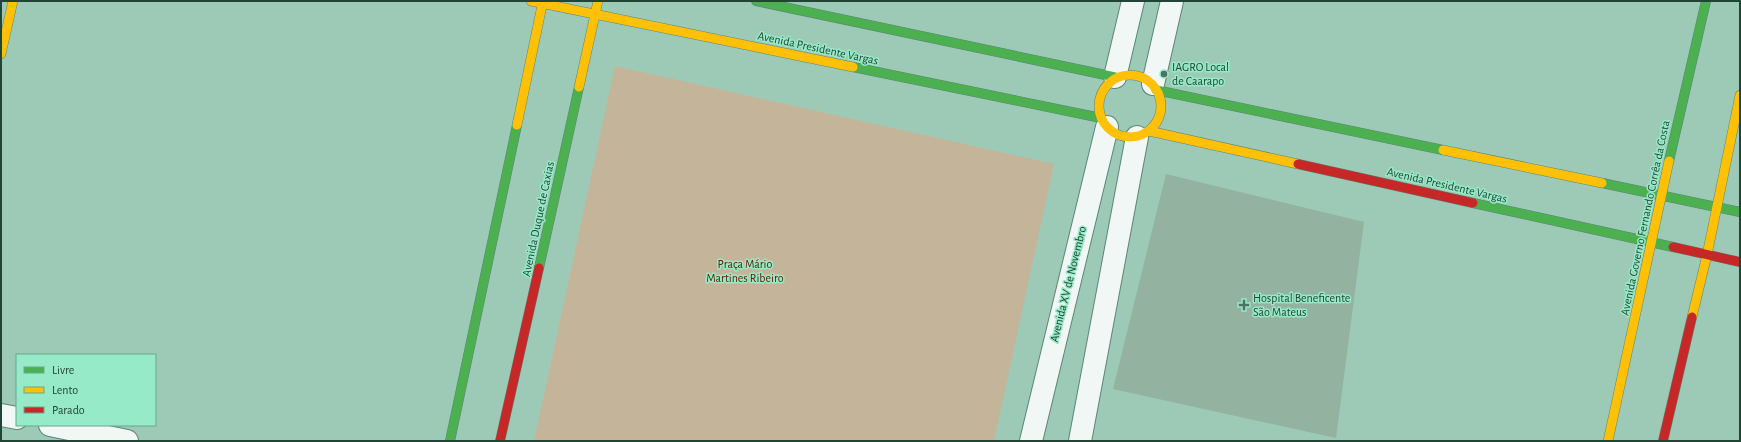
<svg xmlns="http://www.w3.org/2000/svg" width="1741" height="442" font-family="'Alegreya Sans',sans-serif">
<rect width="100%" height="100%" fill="#9ccab6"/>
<path fill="#c4b59a" d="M615,66L1054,164L994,441H534Z"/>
<path fill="#93b29f" d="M1166,174L1364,222L1336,438L1113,389Z"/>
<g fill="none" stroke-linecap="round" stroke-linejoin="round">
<g stroke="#5d8577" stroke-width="24">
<g id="street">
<path d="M1115,77L1133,1"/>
<path d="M1153,84L1172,1"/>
<path d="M1,415L17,418"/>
<path d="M50,425L127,441"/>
<path d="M1031,441L1107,127"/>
<path d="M1080,441L1137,137"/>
</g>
</g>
<g stroke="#5d8577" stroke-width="10">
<g id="fast">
<path d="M756,1L1115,77"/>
<path d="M853,67L1101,118"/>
<path d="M1156,90L1443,150"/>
<path d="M1669,161L1706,1"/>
<path d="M1602,183L1740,212"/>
<path d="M1473,203L1673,247"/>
<path d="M539,268L579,87"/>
<path d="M450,441L517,125"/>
</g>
</g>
<g stroke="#5d8577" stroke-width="10">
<g id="slow">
<path d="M531,1L853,67"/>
<path d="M1,54L13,1"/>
<circle cx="1130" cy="106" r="31"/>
<path d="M579,87L598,1"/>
<path d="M517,125L543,1"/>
<path d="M1149,131L1298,164"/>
<path d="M1443,150L1602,183"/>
<path d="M1692,317L1707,255L1740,95"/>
<path d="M1608,441L1669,161"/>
</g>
</g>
<g stroke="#5d8577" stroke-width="10">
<g id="jam">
<path d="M1298,164L1473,203"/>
<path d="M1673,247L1740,262"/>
<path d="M500,441L539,268"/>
<path d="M1663,441L1692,317"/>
</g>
</g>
<use href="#street" stroke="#f0f7f4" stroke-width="22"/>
<use href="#fast" stroke="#4caf50" stroke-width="9"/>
<use href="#slow" stroke="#ffc107" stroke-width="9"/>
<use href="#jam" stroke="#c62828" stroke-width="9"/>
</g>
<g fill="#4c7363" stroke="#96eac7" stroke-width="1.5">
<circle cx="1164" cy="74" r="4"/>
<path d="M1242 299h4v4h4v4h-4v4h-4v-4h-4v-4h4z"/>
</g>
<g text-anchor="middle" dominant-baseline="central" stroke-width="3" stroke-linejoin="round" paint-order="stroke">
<g font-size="12" fill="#214436" stroke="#96eac7">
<text transform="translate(818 48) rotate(12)">Avenida Presidente Vargas</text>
<text transform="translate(1447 185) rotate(13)">Avenida Presidente Vargas</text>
<text transform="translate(1645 218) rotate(-78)">Avenida Governo Fernando Corrêa da Costa</text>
<text transform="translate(538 219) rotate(-78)">Avenida Duque de Caxias</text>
<text transform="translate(1068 284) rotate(-76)">Avenida XV de Novembro</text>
</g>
<g font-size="12" fill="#214436" stroke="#96eac7" text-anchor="start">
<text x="1172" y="67">IAGRO Local<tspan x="1172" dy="14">de Caarapo</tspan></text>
<text x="1253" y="298">Hospital Beneficente<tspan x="1253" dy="14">São Mateus</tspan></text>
</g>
<g font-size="12" fill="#5a2100" stroke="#96eac7">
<text x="745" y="264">Praça Mário<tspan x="745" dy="14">Martines Ribeiro</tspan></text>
</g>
</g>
<rect width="1741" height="442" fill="none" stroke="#214436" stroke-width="4"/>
<rect x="16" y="354" width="140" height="72" fill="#96eac7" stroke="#67a88d"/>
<rect x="24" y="367" width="20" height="6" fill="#4caf50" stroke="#67a88d"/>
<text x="52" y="374" font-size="12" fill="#214436">Livre</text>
<rect x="24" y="387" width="20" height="6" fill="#ffc107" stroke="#67a88d"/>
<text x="52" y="394" font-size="12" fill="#214436">Lento</text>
<rect x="24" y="407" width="20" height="6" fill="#c62828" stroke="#67a88d"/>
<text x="52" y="414" font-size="12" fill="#214436">Parado</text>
</svg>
